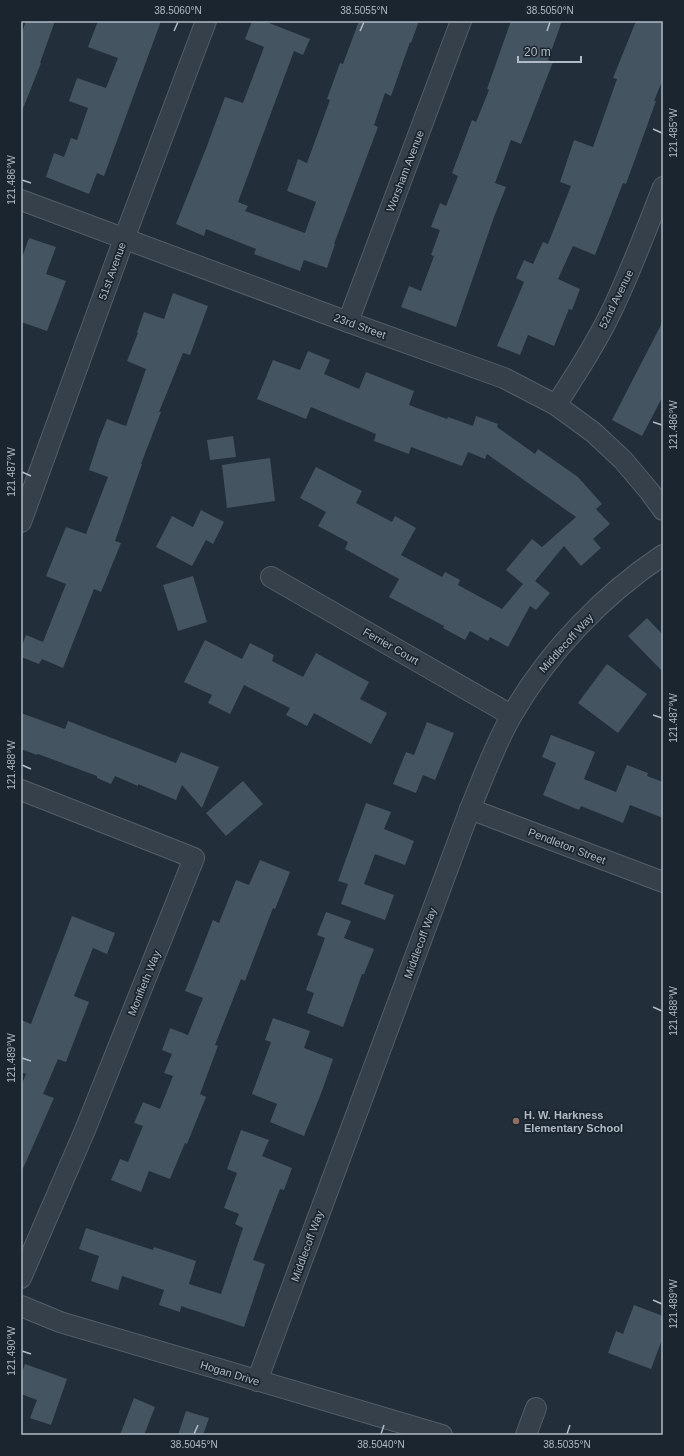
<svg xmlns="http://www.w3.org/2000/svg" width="684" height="1456" font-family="Arial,sans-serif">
<rect width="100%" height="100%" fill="#222e3a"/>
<g fill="#455461">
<path d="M26,21H55L40,63H41L22,111L21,35Z"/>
<path d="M98,21H161L104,176L97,173L89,194L46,177L54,153L64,157L71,138L77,140L88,108L69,101L77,78L106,88L118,58L88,47Z"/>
<path d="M252,21H264L310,39L303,55L294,51L238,202L248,206L245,211L305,233L316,202L287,191L298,159L307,163L330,100L327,99L340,63L343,64L359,21H419L411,43L410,42L391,96L385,93L374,125L378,127L334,244H335L327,268L304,260L300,271L254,254L256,249L206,229L204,236L176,224L207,146L225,97L243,103L264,47L245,39Z"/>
<path d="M511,21H562L548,60L553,62L521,144L511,140L495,183L506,187L494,217L456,327L401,307L409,286L421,291L434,256L431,255L440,230L431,227L440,203L446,206L458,176L452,173L472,120L476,122L489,90L487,89Z"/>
<path d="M636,21H663V79L654,101H656L626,184L623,183L595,255L573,246L558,279L580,289L572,310L569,309L554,346L528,335L520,355L497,346L524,282L516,278L524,260L533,264L543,242L548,244L571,186L560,182L574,140L593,147L617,79L613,78Z"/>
<path d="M29,238L56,247L46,274L66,281L47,331L21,322V260Z"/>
<path d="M173,293L208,306L190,355L183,353L159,412H161L141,464H142L115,541L121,543L101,592L94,589L63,668L42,659L39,664L21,657V648L26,635L43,642L66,584L46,576L66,527L86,534L108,477L89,470L99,439L107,419L126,426L146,369L127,361L138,333L137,332L144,312L164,319Z"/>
<path d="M663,321V396L642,436L612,420Z"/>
<path d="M308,351L330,360L324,374L359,389L366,372L414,391L409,405L447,419L448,417L473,426L476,416L498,424L497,427L535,454L538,449L578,477L602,504L596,509L610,524L593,539L601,548L581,566L564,546L535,581L550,593L536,610L530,606L508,647L490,637L488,641L470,631L465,640L443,628L444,626L389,597L399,579L345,549L348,542L318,526L326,512L300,498L316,467L362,491L356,503L392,522L395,516L416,528L401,555L442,577L445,572L460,580L458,585L502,609L523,584L506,570L532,539L542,547L576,517L487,454L485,459L468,452L462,466L411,447L409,454L374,441L376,434L311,407L306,419L257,399L273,360L300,370Z"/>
<path d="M233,436L236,457L210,460L207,440Z"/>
<path d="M270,458L275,501L227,508L222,465Z"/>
<path d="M201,510L224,522L213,544L206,540L192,566L156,547L172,516L193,527Z"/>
<path d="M193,576L207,622L178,631L163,585Z"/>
<path d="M647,618L663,635V672L628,636Z"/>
<path d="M205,640L242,659L250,643L274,655L272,661L303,677L316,653L369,682L360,699L387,713L371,744L314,713L307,726L286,715L290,708L244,685L230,714L208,703L212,695L184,682Z"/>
<path d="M607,664L647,694L618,733L578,703Z"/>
<path d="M21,713L65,729L68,721L176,763L181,752L219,767L202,808L182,785L176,800L138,784V786L115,776L111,784L97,778V776L38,754L37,755L21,749Z"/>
<path d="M427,722L454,733L435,780L423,775L416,793L393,784L406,752L414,755Z"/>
<path d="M551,735L595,752L584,779L616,792L627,765L648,773L647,776L663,782V818L630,805L623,823L581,806L579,810L543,795L556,763L542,757Z"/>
<path d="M243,781L263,804L226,836L206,813Z"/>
<path d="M366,803L391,812L384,829L414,841L405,865L375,854L364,884L394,895L385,920L341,904L348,884L338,881Z"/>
<path d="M260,860L290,872L275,909L273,908L245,981L241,979L215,1045L218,1046L200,1094L206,1097L187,1144L185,1143L170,1179L149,1171L141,1192L111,1180L120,1159L128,1162L143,1126L134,1123L143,1102L160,1109L173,1076L164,1073L172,1054L162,1050L170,1028L188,1035L203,998L185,991L213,920L219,923L236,880L249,885Z"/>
<path d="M326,912L351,921L344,938L374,949L364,974H362L343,1027L307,1013L314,993L306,990L325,938L317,935Z"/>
<path d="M72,916L115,933L107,954L93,948L74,996L89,1002L66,1062L58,1059L43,1094L54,1098L21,1173V1086L26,1074L21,1072V1020L31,1024Z"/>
<path d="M273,1018L310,1031L304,1048L333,1059L322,1091L304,1136L270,1122L277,1104L252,1094L271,1042L265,1040Z"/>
<path d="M241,1130L269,1140L262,1156L292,1168L284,1190L280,1189L253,1260L265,1264L244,1327L181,1306L180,1312L159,1305L164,1290L122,1276L118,1290L91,1281L99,1256L79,1249L86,1228L153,1250L154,1247L196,1261L189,1284L221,1294L243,1228L235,1224L239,1214L224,1208L237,1173L227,1169Z"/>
<path d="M634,1305L663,1316V1337L651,1369L608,1353L616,1331L623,1334Z"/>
<path d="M25,1364L67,1379L51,1425L30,1418L37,1400L21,1394V1375Z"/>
<path d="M134,1398L155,1407L144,1435H120Z"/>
<path d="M186,1411L209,1418L203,1435H178Z"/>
</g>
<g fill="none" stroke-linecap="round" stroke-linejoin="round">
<g stroke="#535e68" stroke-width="22">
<g id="minor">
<path d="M21,200L348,322L504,378L556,405L593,432L623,460L650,492L663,510"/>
<path d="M348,322L461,21"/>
<path d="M556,405C576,374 597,342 613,308C632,268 647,228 663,187"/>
<path d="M21,522L124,239L206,21"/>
<path d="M271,577L511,715"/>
<path d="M21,790L194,858L85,1130L21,1278"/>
<path d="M470,809L663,882"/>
<path d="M21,1306L60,1322L442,1435"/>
<path d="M257,1381L470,809C483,778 495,744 512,715C548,652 603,595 663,555"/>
<path d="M526,1435L536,1408"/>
</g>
</g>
<use href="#minor" stroke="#35404a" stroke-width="20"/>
</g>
<path fill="none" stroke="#b0bbc6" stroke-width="1.5" d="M174,31L178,22M360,31L364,22M547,31L550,22M653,129L662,133M22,180L31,183M653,422L662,425M22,472L31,476M653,715L662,718M22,765L31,769M653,1007L662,1011M22,1058L31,1061M653,1300L662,1304M22,1351L31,1354M194,1434L198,1425M381,1434L384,1425M567,1434L570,1425"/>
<circle fill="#8d6e63" stroke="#1b252f" stroke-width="1.5" cx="516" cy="1121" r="4"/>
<g text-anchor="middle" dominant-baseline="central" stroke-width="3.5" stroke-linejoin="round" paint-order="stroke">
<g font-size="11" fill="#b0bbc6" stroke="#1b252f">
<text transform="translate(405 171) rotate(-69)">Worsham Avenue</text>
<text transform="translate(112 271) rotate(-70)">51st Avenue</text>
<text transform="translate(616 299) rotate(-64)">52nd Avenue</text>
<text transform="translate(360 326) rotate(20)">23rd Street</text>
<text transform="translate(566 643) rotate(-48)">Middlecoff Way</text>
<text transform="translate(391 646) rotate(30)">Ferrier Court</text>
<text transform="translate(567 846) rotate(21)">Pendleton Street</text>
<text transform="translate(420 943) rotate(-70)">Middlecoff Way</text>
<text transform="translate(144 983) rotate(-68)">Monifieth Way</text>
<text transform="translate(307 1246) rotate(-70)">Middlecoff Way</text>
<text transform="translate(230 1373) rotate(17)">Hogan Drive</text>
</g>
<g font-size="11" font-weight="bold" fill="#b0bbc6" stroke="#1b252f" text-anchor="start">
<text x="524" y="1115">H. W. Harkness<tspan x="524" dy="13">Elementary School</tspan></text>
</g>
</g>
<rect width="684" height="1456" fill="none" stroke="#1b252f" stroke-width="44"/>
<path d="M518 56v6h63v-6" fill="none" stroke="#b0bbc6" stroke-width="2"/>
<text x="524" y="56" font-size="12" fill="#b0bbc6" stroke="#1b252f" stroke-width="3" paint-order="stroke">20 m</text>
<rect x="22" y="22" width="640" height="1412" fill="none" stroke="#b0bbc6" stroke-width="1.5"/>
<g font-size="10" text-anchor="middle" fill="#b0bbc6">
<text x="178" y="14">38.5060°N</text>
<text x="364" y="14">38.5055°N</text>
<text x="550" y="14">38.5050°N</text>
<text transform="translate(673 133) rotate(-90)" y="4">121.485°W</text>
<text transform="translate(11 180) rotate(-90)" y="4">121.486°W</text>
<text transform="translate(673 425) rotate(-90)" y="4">121.486°W</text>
<text transform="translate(11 472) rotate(-90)" y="4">121.487°W</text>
<text transform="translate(673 718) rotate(-90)" y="4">121.487°W</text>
<text transform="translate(11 765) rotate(-90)" y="4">121.488°W</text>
<text transform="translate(673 1011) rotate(-90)" y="4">121.488°W</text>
<text transform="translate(11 1058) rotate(-90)" y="4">121.489°W</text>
<text transform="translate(673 1304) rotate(-90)" y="4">121.489°W</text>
<text transform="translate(11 1351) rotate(-90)" y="4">121.490°W</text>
<text x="194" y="1448">38.5045°N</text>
<text x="381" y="1448">38.5040°N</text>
<text x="567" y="1448">38.5035°N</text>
</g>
</svg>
